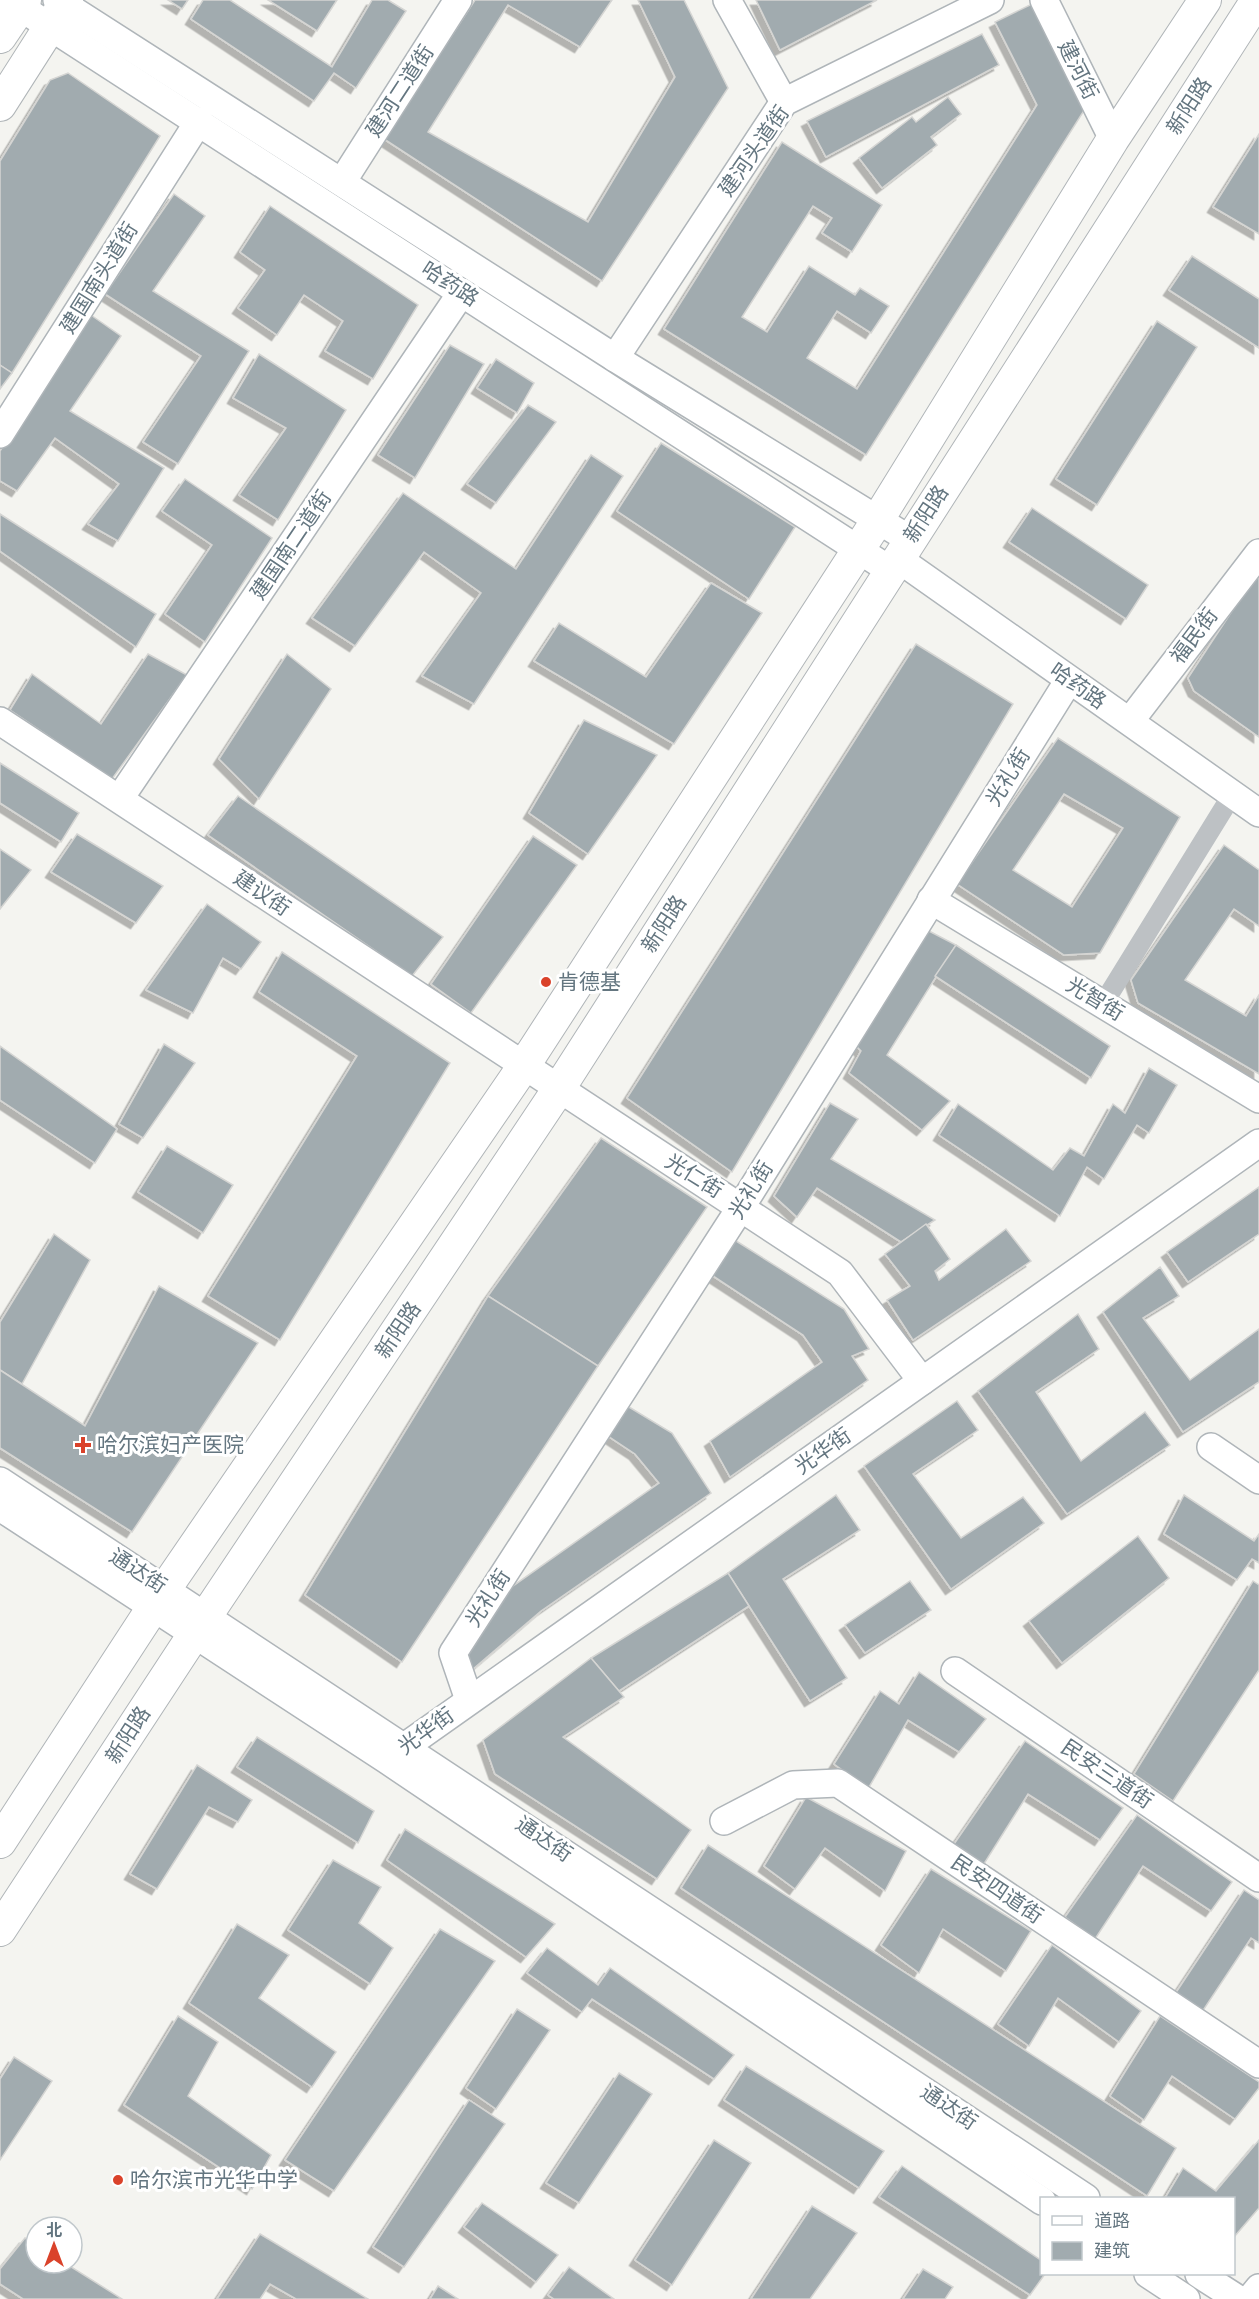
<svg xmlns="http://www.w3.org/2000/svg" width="1259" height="2299" font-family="Jost,'Noto Sans SC',sans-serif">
<defs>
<filter id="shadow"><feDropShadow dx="-5.5" dy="5.5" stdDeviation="0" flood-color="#0004"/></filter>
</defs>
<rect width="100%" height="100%" fill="#f4f4f0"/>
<g fill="#a1abaf" stroke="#d5d5d3" stroke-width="1.5" fill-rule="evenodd" filter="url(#shadow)">
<path d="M168,0H188L182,9Z"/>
<path d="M203,0H230L332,67L372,0H388L406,11L356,88L334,73L314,101L191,19Z"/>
<path d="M268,0H337L317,31Z"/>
<path d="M475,0H612L580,47L508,5L428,132L588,222L675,77L638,0H684L728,88L602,281L384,139Z"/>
<path d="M756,0H877L780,50Z"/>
<path d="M1032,4L1085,109L866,455L664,329L782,142L882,205L852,252L822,233L832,218L813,206L742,317L767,332L809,266L855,295L860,288L889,306L871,333L837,311L807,358L857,389L1037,105L995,22Z"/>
<path d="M982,34L999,65L826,157L807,121Z"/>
<path d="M68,73L160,136L12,373L0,365V161L50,80Z"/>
<path d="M948,97L961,114L931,137L937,145L882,188L859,158L912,117L916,122Z"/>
<path d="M1259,134V234L1213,207Z"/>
<path d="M174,194L205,216L153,291L249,351L178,464L143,442L201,356L105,294Z"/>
<path d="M270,206L418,305L373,379L325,351L343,321L304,295L277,335L238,308L265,270L240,252Z"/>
<path d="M1192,256L1259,299V348L1169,290Z"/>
<path d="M88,313L121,336L70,411L164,468L118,541L88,524L119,484L55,438L17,491L0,481V451Z"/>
<path d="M1157,321L1197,347L1097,505L1056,479Z"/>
<path d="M450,345L484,364L415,478L378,455Z"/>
<path d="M259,354L346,410L278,520L239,495L286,428L233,398Z"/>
<path d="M496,359L534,383L517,413L477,388Z"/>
<path d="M0,365L12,373L0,389Z"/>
<path d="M528,405L556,422L496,503L467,484Z"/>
<path d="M661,443L795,527L749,599L617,511Z"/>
<path d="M591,455L623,476L474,704L422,676L481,593L424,552L355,646L312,618L403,493L516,569Z"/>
<path d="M185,479L272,538L205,642L165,614L212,545L162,511Z"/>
<path d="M1032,508L1148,585L1126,619L1009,542Z"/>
<path d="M0,514L156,614L136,647L0,551Z"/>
<path d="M1255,576L1259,579V737L1194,691L1188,678Z"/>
<path d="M711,583L762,613L674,744L534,661L559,623L646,677Z"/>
<path d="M916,644L1013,704L732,1172L627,1098Z"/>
<path d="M148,654L187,675L112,779L10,710L32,674L101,724Z"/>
<path d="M287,654L331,689L259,799L219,759Z"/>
<path d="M584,720L657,755L588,854L529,813Z"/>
<path d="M1058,738L1180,817L1100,953L1064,955L957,884ZM1064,794L1123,828L1072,907L1013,870Z"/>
<path d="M0,763L79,813L61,842L0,803Z"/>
<path d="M238,796L443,937L412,976L208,835Z"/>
<path d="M77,834L163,886L136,923L51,872Z"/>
<path d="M533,836L577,865L471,1013L431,984Z"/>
<path d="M1224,845L1259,870V926L1234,909L1185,980L1246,1016L1259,995V1074L1138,1003L1131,980Z"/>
<path d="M0,849L31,870L0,909Z"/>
<path d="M207,904L261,942L241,969L223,958L193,1013L146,990Z"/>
<path d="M929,931L956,945L887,1055L950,1101L922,1130L849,1073L861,1051L852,1042Z"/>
<path d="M956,945L1110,1046L1091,1078L935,976Z"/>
<path d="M282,952L450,1063L280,1340L208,1296L357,1056L259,992Z"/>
<path d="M164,1044L195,1063L143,1138L119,1124Z"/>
<path d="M0,1046L117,1129L95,1163L0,1100Z"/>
<path d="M1149,1068L1177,1085L1149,1133L1137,1125L1104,1179L1087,1167L1060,1216L939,1135L958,1104L1053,1170L1070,1148L1084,1156L1113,1104L1125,1113Z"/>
<path d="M830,1103L858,1119L831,1159L935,1220L901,1242L817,1188L797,1217L774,1196Z"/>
<path d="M601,1138L707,1207L598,1366L488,1296Z"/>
<path d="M167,1146L233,1185L203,1233L138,1192Z"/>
<path d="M1259,1187V1234L1188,1282L1167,1252Z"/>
<path d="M926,1224L950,1259L935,1271L939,1280L1006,1229L1031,1261L913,1340L887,1300L910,1286L885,1254Z"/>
<path d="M54,1234L90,1260L22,1384L0,1370V1322Z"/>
<path d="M733,1239L844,1309L869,1349L852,1356L868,1380L730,1477L710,1441L822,1362L803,1335L713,1276Z"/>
<path d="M1160,1267L1179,1296L1143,1318L1190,1380L1259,1329V1382L1183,1432L1103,1312Z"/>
<path d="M159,1286L258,1343L132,1532L0,1448V1370L85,1426Z"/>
<path d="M488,1296L598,1366L402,1662L305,1595Z"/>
<path d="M1078,1314L1099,1349L1036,1392L1081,1461L1145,1412L1170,1445L1067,1514L978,1391Z"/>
<path d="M957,1401L978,1430L913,1474L961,1538L1023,1497L1044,1523L951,1589L864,1466Z"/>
<path d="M624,1404L672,1433L711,1493L541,1611L473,1669L463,1656L503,1593L659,1483L635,1454L605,1434Z"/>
<path d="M836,1495L860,1530L783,1579L847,1678L810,1701L728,1573Z"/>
<path d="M1184,1495L1254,1541L1259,1534V1563L1252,1559L1237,1580L1164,1534Z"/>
<path d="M1138,1536L1169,1578L1062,1663L1029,1621Z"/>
<path d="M728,1573L749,1606L619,1691L591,1658Z"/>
<path d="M910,1581L931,1610L865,1653L845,1625Z"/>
<path d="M1253,1581L1259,1585V1670L1173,1801L1134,1774Z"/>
<path d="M591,1658L624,1697L563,1737L691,1830L657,1879L495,1774L483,1740Z"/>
<path d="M919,1672L986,1719L959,1752L908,1720L868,1789L834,1764L880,1691L899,1704Z"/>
<path d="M257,1737L374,1811L358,1843L237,1767Z"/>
<path d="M1025,1741L1123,1808L1100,1840L1028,1794L982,1867L952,1847Z"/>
<path d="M197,1765L252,1800L238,1822L209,1807L157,1889L130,1874Z"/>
<path d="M806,1797L906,1851L885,1891L825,1848L795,1889L764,1866Z"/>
<path d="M1137,1815L1232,1882L1211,1911L1143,1866L1095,1939L1065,1917Z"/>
<path d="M405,1829L555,1924L526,1957L387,1860Z"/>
<path d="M708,1845L1176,2148L1147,2196L681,1888Z"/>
<path d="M333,1860L381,1887L359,1923L393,1948L370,1984L288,1930Z"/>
<path d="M931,1869L1031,1931L1006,1971L943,1929L919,1973L881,1945Z"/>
<path d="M1244,1890L1259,1900V1943L1251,1938L1200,2015L1173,1997Z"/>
<path d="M237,1924L289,1955L259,1998L336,2052L312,2087L189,2003Z"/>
<path d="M440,1929L495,1961L334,2191L285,2160Z"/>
<path d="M1052,1945L1141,2011L1119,2042L1058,1998L1029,2046L998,2024Z"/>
<path d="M547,1948L598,1985L610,1968L734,2055L714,2079L592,1999L582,2012L527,1973Z"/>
<path d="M517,2009L550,2030L496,2109L466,2088Z"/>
<path d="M178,2016L218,2042L188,2096L271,2155L252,2189L124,2105Z"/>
<path d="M1160,2016L1259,2082V2088L1235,2119L1172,2076L1144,2120L1110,2096Z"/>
<path d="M14,2057L52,2081L0,2160V2079Z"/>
<path d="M746,2066L884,2151L859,2188L724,2100Z"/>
<path d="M619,2073L652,2094L579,2203L546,2183Z"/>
<path d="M469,2100L505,2124L404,2267L373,2247Z"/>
<path d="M714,2140L751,2163L672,2285L635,2260Z"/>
<path d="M1259,2140V2208L1234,2237V2198H1165L1183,2168L1216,2191Z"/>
<path d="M902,2166L1042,2261V2274H1045L1030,2295L879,2197Z"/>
<path d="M482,2203L558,2255L536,2282L464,2227Z"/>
<path d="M812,2206L857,2233L810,2299H751Z"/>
<path d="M260,2234L368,2299H296L270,2284L260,2299H217Z"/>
<path d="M25,2238L36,2244V2263H65L122,2299H23L0,2284V2269Z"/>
<path d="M569,2267L614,2299H554L548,2295Z"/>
<path d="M923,2269L953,2287L945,2299H903Z"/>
<path d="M438,2286L458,2299H430Z"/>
</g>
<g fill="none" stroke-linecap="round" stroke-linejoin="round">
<g stroke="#afb5b9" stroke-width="30">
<g id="secondary">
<path d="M9,0L890,570"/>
<path d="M57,0L615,358L909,539"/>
<path d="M727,0L784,102"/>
<path d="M1044,0L1113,139"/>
<path d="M342,182L458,0"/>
<path d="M615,358L784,102L990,0"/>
<path d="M0,434L199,121"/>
<path d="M897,558L1259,813"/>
<path d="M0,721L840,1273L922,1381"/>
<path d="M1130,721L1259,553"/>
<path d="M120,798L462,292"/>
<path d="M931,900L1259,1099"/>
<path d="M1211,1447L1259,1480"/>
<path d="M0,1481L1086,2198"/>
<path d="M0,1507L387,1760L1042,2201"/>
<path d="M955,1671L1259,1878"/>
<path d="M469,1700L453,1653L741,1207L1069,680"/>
<path d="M393,1755L1259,1143"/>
<path d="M724,1821L793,1785L838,1783L1259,2064"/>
<path d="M1148,2274L1186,2299"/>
<path d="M1199,2274L1238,2299"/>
<path d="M1250,2299L1259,2288"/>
</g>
</g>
<g stroke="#b0b5b8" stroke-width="34">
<g id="primary">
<path d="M0,37L25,0"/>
<path d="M0,105L67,0"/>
<path d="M0,1842L165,1589L523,1067L877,521L1113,139L1205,0"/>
<path d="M0,1930L206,1616L558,1090L1257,0"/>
</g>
</g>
<path stroke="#bdc1c4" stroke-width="20" d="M1103,1004L1232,795"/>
<use href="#secondary" stroke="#fff" stroke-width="27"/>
<use href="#primary" stroke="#fff" stroke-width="32"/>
</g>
<g fill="#da422a" stroke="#fff" stroke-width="2">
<circle cx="546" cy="982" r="6"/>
<path d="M80 1436h6v6h6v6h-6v6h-6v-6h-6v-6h6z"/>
<circle cx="118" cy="2180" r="6"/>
</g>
<g text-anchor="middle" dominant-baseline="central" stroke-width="6" stroke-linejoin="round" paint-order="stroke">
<g font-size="21" fill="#647680" stroke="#fff">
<text transform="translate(1078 70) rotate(63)">建河街</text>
<text transform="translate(400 91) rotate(-57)">建河二道街</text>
<text transform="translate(1189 106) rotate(-57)">新阳路</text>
<text transform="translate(754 151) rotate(-55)">建河头道街</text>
<text transform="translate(99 278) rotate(-58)">建国南头道街</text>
<text transform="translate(450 284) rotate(33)">哈药路</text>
<text transform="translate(926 514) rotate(-57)">新阳路</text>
<text transform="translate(291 545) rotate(-56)">建国南二道街</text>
<text transform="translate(1194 636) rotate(-53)">福民街</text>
<text transform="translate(1078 686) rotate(35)">哈药路</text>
<text transform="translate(1008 777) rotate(-58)">光礼街</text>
<text transform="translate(262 893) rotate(34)">建议街</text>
<text transform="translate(664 924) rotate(-57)">新阳路</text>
<text transform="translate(1095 999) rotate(31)">光智街</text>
<text transform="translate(694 1176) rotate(32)">光仁街</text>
<text transform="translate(751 1190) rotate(-58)">光礼街</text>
<text transform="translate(398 1330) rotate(-56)">新阳路</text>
<text transform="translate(823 1451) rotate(-35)">光华街</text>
<text transform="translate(138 1571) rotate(33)">通达街</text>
<text transform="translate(488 1598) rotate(-57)">光礼街</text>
<text transform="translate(426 1731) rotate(-36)">光华街</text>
<text transform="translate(128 1735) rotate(-57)">新阳路</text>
<text transform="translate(1107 1774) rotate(34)">民安三道街</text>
<text transform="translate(544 1839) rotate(34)">通达街</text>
<text transform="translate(997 1889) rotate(34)">民安四道街</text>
<text transform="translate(949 2107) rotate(34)">通达街</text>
</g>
<g font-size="21" fill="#647680" stroke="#fff" text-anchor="start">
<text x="558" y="982">肯德基</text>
<text x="97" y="1445">哈尔滨妇产医院</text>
<text x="130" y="2180">哈尔滨市光华中学</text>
</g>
</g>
<rect x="1040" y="2197" width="195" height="78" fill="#ffffff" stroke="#c1c8cc" stroke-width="1.5"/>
<rect x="1052" y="2216" width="30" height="9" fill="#ffffff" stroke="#c1c8cc" stroke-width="1.5"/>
<text x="1094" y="2227" font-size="18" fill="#647680">道路</text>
<rect x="1052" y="2242" width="30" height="18" fill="#a1abaf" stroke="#c1c8cc" stroke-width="1.5"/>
<text x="1094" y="2257" font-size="18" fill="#647680">建筑</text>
<g transform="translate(54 2245)"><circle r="28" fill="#ffffff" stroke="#c1c8cc" stroke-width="1.5"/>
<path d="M0-4.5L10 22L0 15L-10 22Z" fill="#da422a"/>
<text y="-9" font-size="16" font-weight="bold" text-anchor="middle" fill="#647680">北</text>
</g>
</svg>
